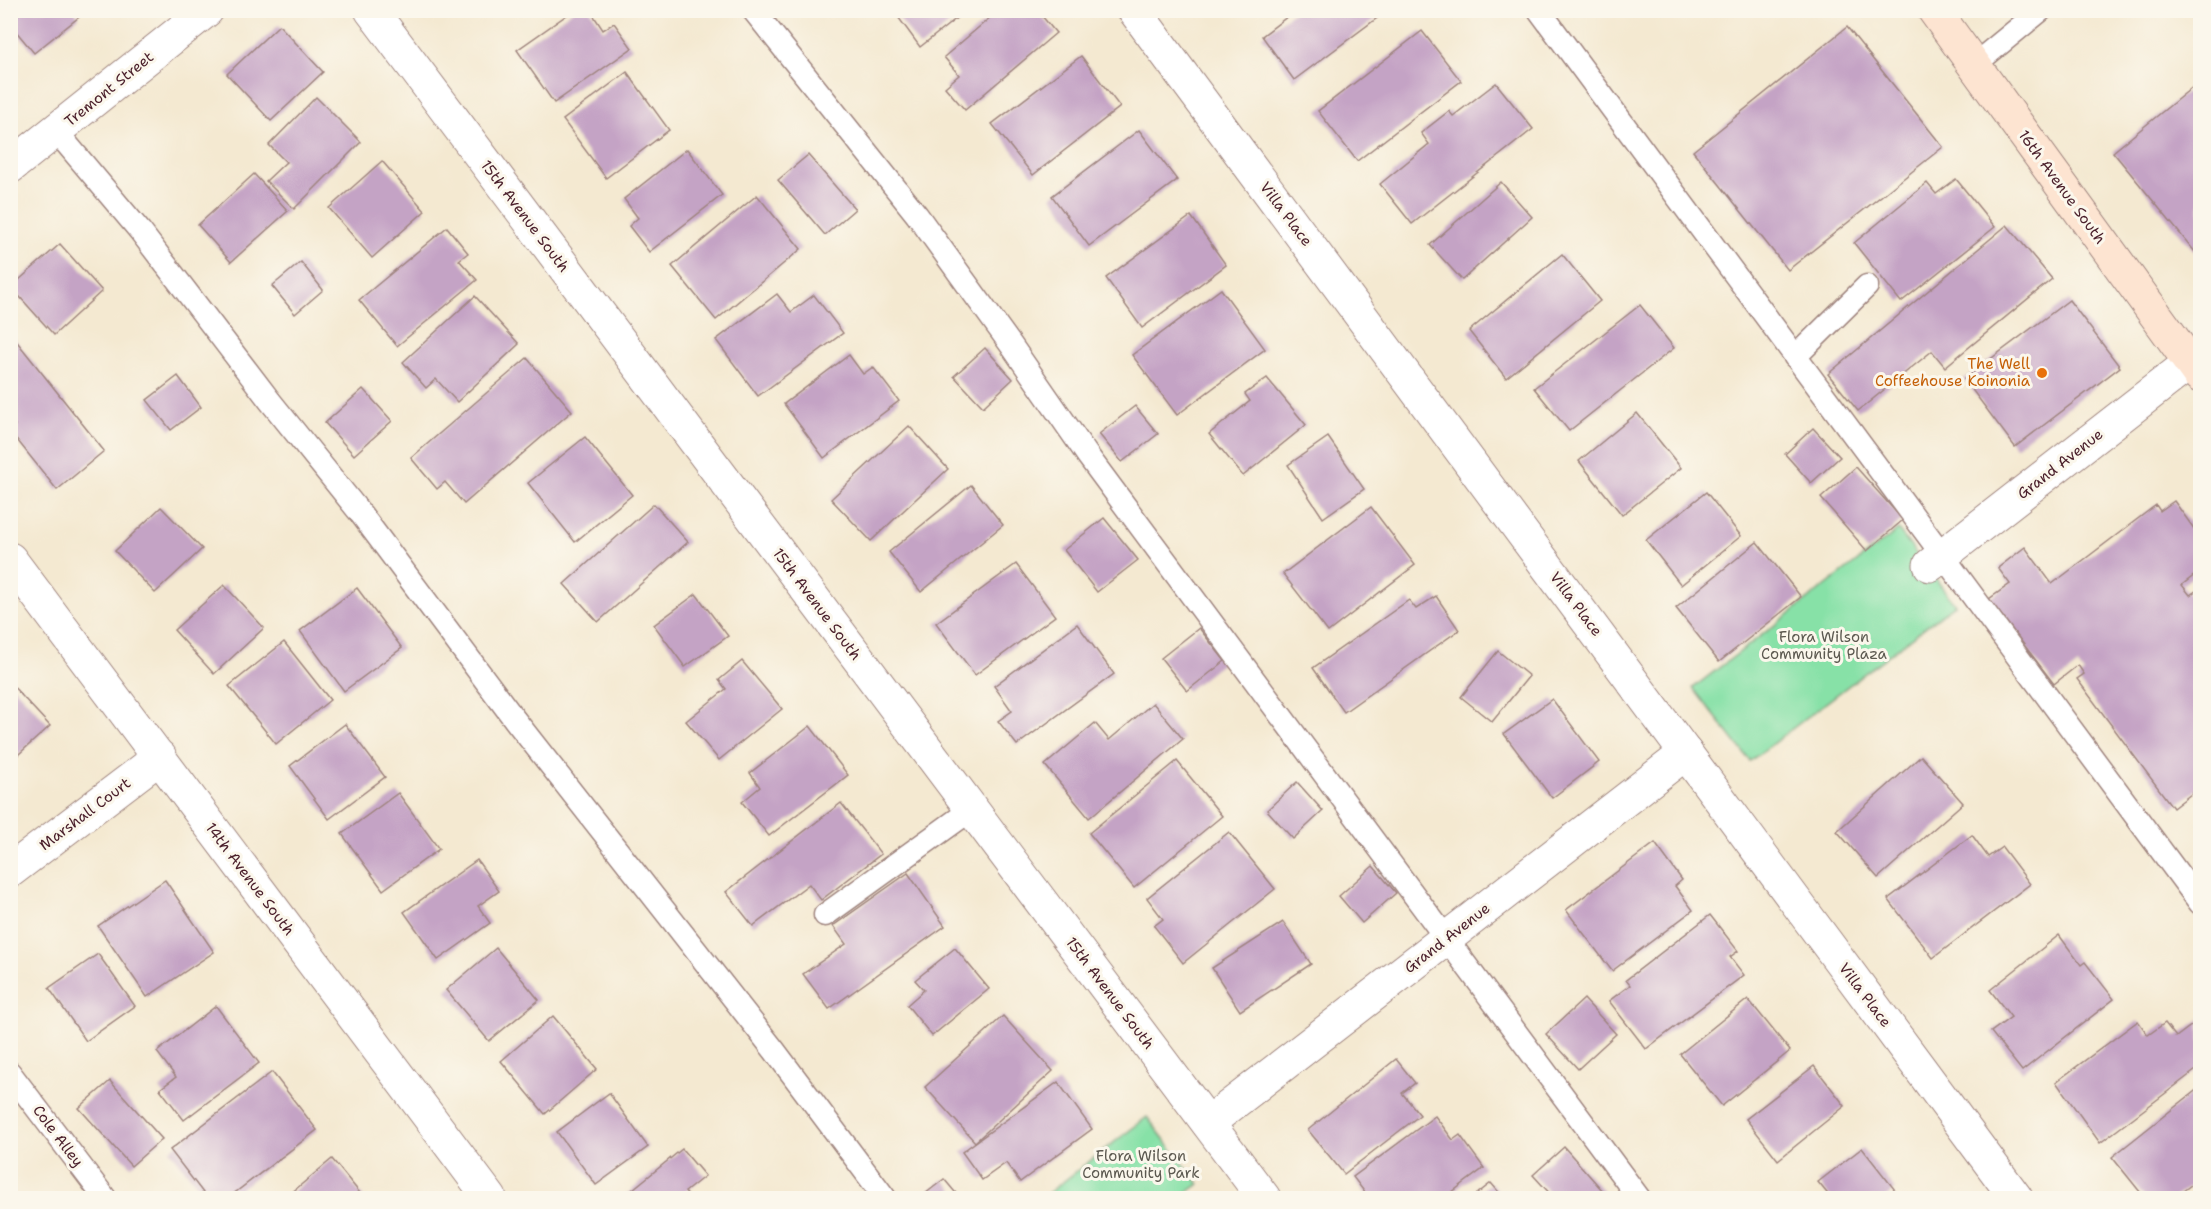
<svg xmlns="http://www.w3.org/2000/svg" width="2211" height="1209" font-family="'Shantell Sans',sans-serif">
<rect width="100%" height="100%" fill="#fbf7ec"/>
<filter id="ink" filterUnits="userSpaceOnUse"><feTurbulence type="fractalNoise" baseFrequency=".0167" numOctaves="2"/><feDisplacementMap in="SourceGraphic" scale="12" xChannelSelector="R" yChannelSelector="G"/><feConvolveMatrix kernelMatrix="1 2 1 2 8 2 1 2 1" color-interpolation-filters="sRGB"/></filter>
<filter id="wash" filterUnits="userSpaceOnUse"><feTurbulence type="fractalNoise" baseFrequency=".008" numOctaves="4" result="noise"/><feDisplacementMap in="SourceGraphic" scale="24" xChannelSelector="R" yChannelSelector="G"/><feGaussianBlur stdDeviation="1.35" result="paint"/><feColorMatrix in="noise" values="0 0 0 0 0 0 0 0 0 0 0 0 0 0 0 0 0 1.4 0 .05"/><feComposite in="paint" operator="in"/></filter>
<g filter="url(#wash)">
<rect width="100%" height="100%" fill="#f4e9d1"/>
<g fill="#87e1a7" stroke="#688069" stroke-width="1.5">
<path d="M1898,530L1955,604L1750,761L1693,688Z"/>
<path d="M1147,1117L1199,1184L1179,1198H1042Z"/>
</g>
<g id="blocks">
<g fill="#c4a3c5">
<path d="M10,10H74L79,17L34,53L10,24Z"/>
<path d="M574,10H590L603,30L614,23L632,48L554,103L517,50Z"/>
<path d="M893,10H967L920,47Z"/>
<path d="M999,10H1037L1056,33L965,110L945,87L959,75L944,57Z"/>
<path d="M1296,10H1371L1377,18L1294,80L1262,36Z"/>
<path d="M279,25L323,72L271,121L227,74Z"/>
<path d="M1847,27L1943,147L1788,270L1693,151Z"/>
<path d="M1422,31L1461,81L1357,161L1318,111Z"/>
<path d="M1081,56L1120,107L1033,175L992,124Z"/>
<path d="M627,72L669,130L606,178L563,120Z"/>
<path d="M2200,81V258L2113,152Z"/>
<path d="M1496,83L1533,129L1412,224L1380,184L1429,144L1421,133L1449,111L1453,116Z"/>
<path d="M316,97L361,142L294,209L266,181L286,162L269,145Z"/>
<path d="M1139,130L1177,180L1089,246L1052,196Z"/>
<path d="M687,149L722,195L649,252L629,226L638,218L624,199Z"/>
<path d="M808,155L855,209L825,235L778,180Z"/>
<path d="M382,161L425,211L372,258L329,208Z"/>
<path d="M254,174L288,211L231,262L198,225Z"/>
<path d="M1956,179L1995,227L1901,302L1854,243L1927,183L1936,194Z"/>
<path d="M1501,182L1532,217L1462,280L1430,245Z"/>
<path d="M757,195L801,249L716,320L672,266Z"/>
<path d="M1191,216L1226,265L1142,328L1106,278Z"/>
<path d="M2007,225L2052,279L1945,367L1932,351L1858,411L1828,374Z"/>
<path d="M447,227L468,253L459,260L477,280L397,346L359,300Z"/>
<path d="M60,244L102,291L54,335L11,287Z"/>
<path d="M1562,254L1600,301L1506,378L1469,331Z"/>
<path d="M301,262L323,290L295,314L272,286Z"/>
<path d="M1221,289L1265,349L1177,415L1132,355Z"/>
<path d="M777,294L791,312L814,295L843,333L758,396L716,340Z"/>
<path d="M475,296L519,344L457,402L436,379L426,388L403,362Z"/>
<path d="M2069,300L2120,367L2015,447L1964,379Z"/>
<path d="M1640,305L1674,348L1569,431L1534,388Z"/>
<path d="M10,333L104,451L57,490L10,431L15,425L10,419Z"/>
<path d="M985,348L1013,379L983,407L954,376Z"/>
<path d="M849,355L863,374L873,367L899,401L824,458L784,404Z"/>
<path d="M527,358L572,411L464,504L445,482L437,489L411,458Z"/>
<path d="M178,376L201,407L171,430L147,400Z"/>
<path d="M1267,378L1306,425L1243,476L1209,434L1250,401L1245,394Z"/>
<path d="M363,389L392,421L354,455L325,423Z"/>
<path d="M1135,406L1158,434L1122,462L1099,434Z"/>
<path d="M1637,413L1681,468L1622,515L1579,461Z"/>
<path d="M909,426L948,469L871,541L831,499Z"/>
<path d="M1813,428L1840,457L1811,483L1785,454Z"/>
<path d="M585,437L632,495L575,542L528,483Z"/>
<path d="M1328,437L1364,489L1323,518L1288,465Z"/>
<path d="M1856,467L1903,520L1867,551L1821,498Z"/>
<path d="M971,485L1003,525L921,592L889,552Z"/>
<path d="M1706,492L1741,536L1681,585L1646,540Z"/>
<path d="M2174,501L2200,537V571L2182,585L2190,595L2200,588V787L2173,808L2077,679L2084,674L2078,665L2054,684L1989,599L2010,584L1998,568L2025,547L2052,584L2156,505L2160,511Z"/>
<path d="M654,504L688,542L598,622L564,584Z"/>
<path d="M161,507L202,549L155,593L115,551Z"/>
<path d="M1371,507L1415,565L1328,632L1283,574Z"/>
<path d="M1104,518L1138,560L1097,592L1064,550Z"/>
<path d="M1757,542L1801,597L1719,662L1676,608Z"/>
<path d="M1016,564L1055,616L975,675L936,623Z"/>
<path d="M224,585L264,628L214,674L174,630Z"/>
<path d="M357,588L402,648L344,691L300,631Z"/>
<path d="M696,594L728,636L685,667L654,625Z"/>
<path d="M1436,596L1459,630L1344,712L1313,668L1409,600L1416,609Z"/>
<path d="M1077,624L1114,674L1017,745L998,721L1012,711L994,686Z"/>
<path d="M1199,628L1225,661L1187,691L1161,658Z"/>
<path d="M284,642L330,700L276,744L229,686Z"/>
<path d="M1498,651L1529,676L1492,722L1461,697Z"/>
<path d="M742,661L782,709L719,760L686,721L726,689L719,680Z"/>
<path d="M10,683L50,726L10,762Z"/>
<path d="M1552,699L1599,762L1552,798L1504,734Z"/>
<path d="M1153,703L1183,739L1089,818L1045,765L1095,723L1109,740Z"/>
<path d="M345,724L385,777L329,819L290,766Z"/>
<path d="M810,726L848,775L769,836L742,802L760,787L750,773Z"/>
<path d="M1921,756L1963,803L1878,878L1837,831Z"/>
<path d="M1177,761L1222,816L1134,888L1089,833Z"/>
<path d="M1297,782L1323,811L1293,839L1267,810Z"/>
<path d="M398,793L439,849L383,890L342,834Z"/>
<path d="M841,803L881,854L821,900L809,884L753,926L726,892Z"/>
<path d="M1229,832L1275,889L1183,963L1154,926L1163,919L1147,898Z"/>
<path d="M1972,835L1988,857L2002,847L2030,884L1933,958L1888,899Z"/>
<path d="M1655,843L1682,880L1675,886L1693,910L1612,971L1566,910Z"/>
<path d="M477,860L499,891L478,906L490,923L438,960L404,912Z"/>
<path d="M1373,866L1396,893L1362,923L1339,896Z"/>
<path d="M908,873L945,926L829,1009L803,974L846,944L833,926Z"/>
<path d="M165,880L214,952L147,997L98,926Z"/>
<path d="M1710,915L1738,951L1730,957L1744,975L1646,1049L1609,1001L1630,985L1626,980Z"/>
<path d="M1283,922L1311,964L1240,1011L1212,968Z"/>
<path d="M2059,935L2081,965L2085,962L2114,999L2022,1071L1991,1032L2011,1017L1990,990Z"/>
<path d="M496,948L539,1000L489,1041L446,990Z"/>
<path d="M955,948L989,989L932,1036L907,1005L924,990L915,980Z"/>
<path d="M98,954L135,1006L86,1041L49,988Z"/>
<path d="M1584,999L1616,1034L1578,1069L1546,1034Z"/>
<path d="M1748,999L1790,1051L1722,1106L1680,1054Z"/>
<path d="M216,1006L259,1063L184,1120L160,1089L176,1077L157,1052Z"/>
<path d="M553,1016L597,1069L545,1114L501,1061Z"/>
<path d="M1003,1016L1053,1071L975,1142L925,1087Z"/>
<path d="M2200,1019V1067L2100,1143L2056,1082L2138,1021L2148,1035L2165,1023L2176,1037Z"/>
<path d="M1396,1059L1415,1083L1402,1093L1420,1115L1344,1174L1308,1130Z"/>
<path d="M1814,1066L1845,1106L1778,1160L1746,1119Z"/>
<path d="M272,1072L317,1130L228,1198H207L170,1150Z"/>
<path d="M110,1081L162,1139L131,1166L79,1108Z"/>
<path d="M1058,1082L1092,1129L1020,1182L1006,1163L982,1180L962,1152Z"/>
<path d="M2199,1088L2200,1178L2174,1198H2145L2112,1157Z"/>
<path d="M609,1093L648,1147L596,1185L557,1132Z"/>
<path d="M1435,1116L1453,1140L1460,1135L1484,1168L1444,1198H1369L1353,1177Z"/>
<path d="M1564,1147L1603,1191L1595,1198H1554L1533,1175Z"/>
<path d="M1862,1148L1895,1190L1884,1198H1831L1818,1182Z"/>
<path d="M682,1149L705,1176L685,1192L690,1198H622Z"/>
<path d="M332,1159L364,1198H294L290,1194Z"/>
<path d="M944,1179L960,1198H920Z"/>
<path d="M1491,1183L1504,1198H1472Z"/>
</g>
</g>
</g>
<g filter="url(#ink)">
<use href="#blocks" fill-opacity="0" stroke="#9f847e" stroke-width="1.5"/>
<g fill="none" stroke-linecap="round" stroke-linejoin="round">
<g stroke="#9f847e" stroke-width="25">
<g id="service">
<path d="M753,10L917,215L1011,345L1088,456L1639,1198"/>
<path d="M1539,10L2200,903"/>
<path d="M1974,65L2041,10"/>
<path d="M56,131L140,231L270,401L361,514L515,720L774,1050L885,1198"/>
<path d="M1795,357L1867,286"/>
<path d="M825,915L972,809"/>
<path d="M10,1073L105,1198"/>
</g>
</g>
<g stroke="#9f847e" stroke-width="35">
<g id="minor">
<path d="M371,10L1264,1198"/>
<path d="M1134,10L2016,1198"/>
<path d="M10,167L207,10"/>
<path d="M10,559L490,1198"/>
<path d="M1930,565L2200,355"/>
<path d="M10,871L160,757"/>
<path d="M1208,1123L1686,753"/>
</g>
</g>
<g stroke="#9f847e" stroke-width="35">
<path id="secondary" d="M1934,10L2200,376"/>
</g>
<use href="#service" stroke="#fff" stroke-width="22"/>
<use href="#minor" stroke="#fff" stroke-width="33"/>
<use href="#secondary" stroke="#fde4d1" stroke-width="33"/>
</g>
</g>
<circle fill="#e8710a" stroke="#fbf7ec" stroke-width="2" cx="2042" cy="373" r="6"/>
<g text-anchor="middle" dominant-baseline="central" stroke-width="6" stroke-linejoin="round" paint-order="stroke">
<g font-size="15" fill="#4a1f2b" stroke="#fbf7ec">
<text transform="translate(109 89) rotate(-39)">Tremont Street</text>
<text transform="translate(2062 187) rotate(54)">16th Avenue South</text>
<text transform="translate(1286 214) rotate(53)">Villa Place</text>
<text transform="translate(525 216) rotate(53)">15th Avenue South</text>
<text transform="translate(2060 464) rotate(-38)">Grand Avenue</text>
<text transform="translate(817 604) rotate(53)">15th Avenue South</text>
<text transform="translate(1576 604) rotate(53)">Villa Place</text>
<text transform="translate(85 814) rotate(-37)">Marshall Court</text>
<text transform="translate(250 879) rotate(53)">14th Avenue South</text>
<text transform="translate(1447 938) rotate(-38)">Grand Avenue</text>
<text transform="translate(1110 993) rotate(53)">15th Avenue South</text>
<text transform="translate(1865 995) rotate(53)">Villa Place</text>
<text transform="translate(58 1136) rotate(53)">Cole Alley</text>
</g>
<g font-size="15" fill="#c56008" stroke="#fbf7ec" text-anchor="end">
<text x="2030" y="364">The Well<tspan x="2030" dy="17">Coffeehouse Koinonia</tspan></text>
</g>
<g font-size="15" fill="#5c5950" stroke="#fbf7ec">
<text x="1824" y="637">Flora Wilson<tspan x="1824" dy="17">Community Plaza</tspan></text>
<text x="1141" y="1156">Flora Wilson<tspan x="1141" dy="17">Community Park</tspan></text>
</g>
</g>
<rect width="2211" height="1209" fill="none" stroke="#fbf7ec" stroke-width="36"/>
</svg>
